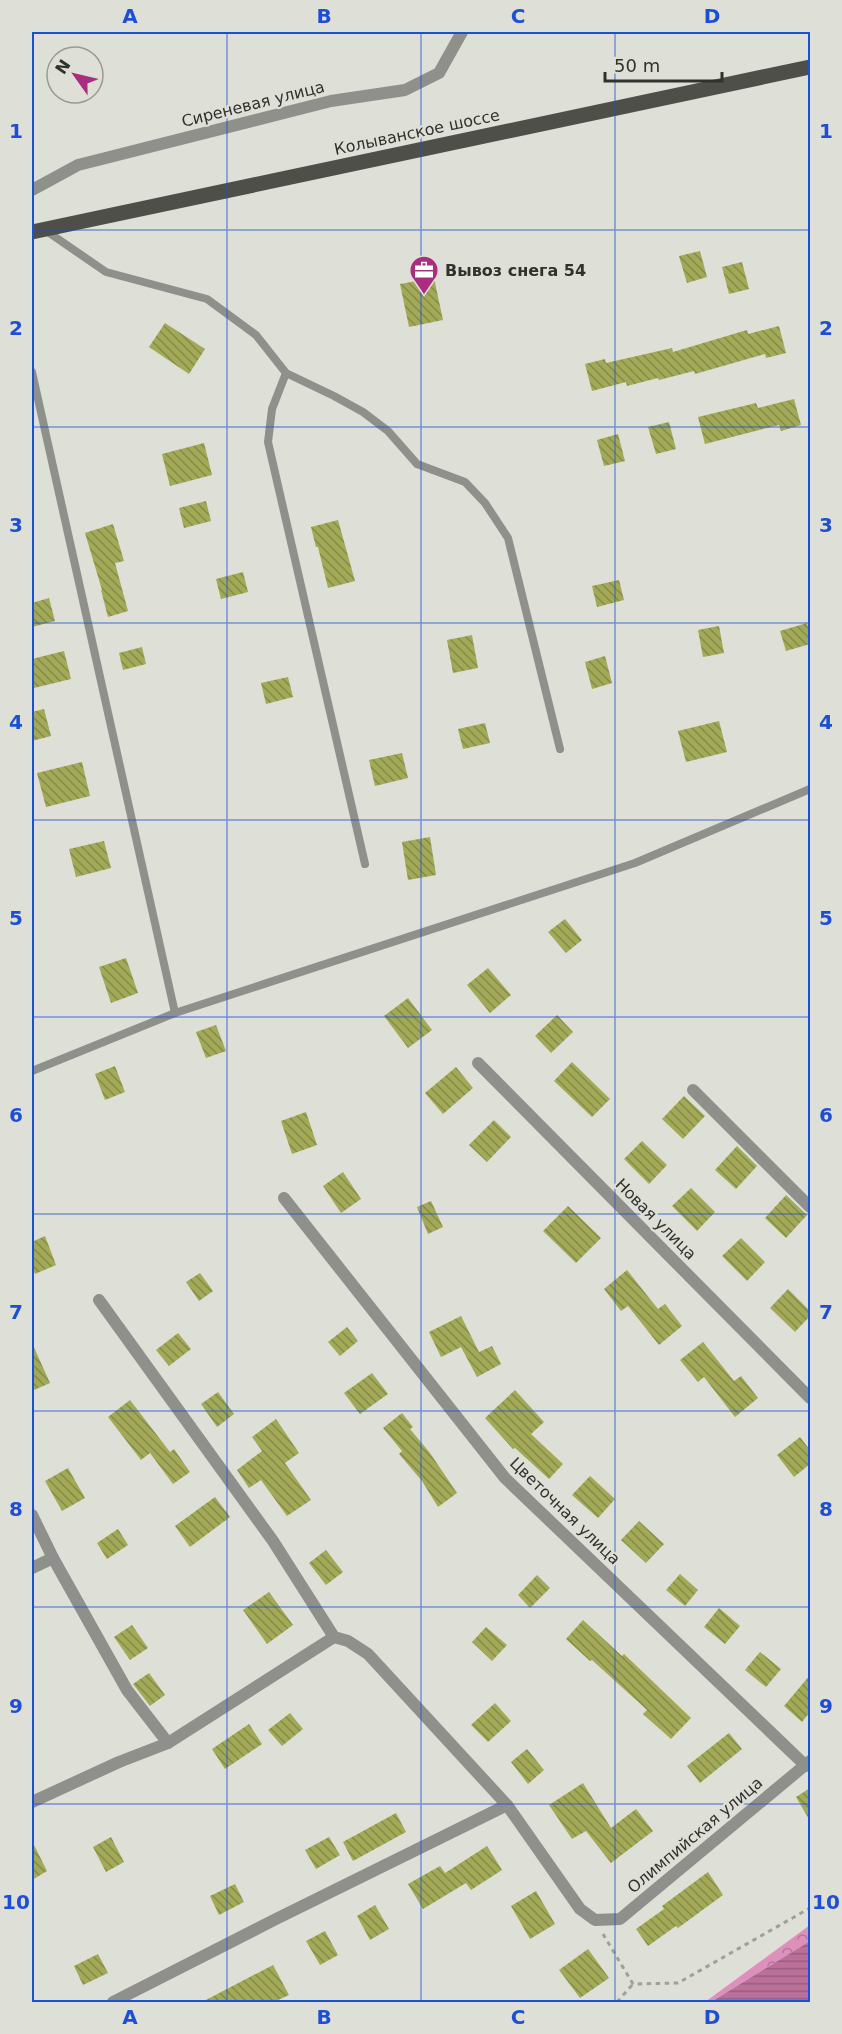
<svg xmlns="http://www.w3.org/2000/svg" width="842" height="2034" font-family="'DejaVu Sans',sans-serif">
<defs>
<pattern id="forest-crowns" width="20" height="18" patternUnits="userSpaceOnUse" patternTransform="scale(1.5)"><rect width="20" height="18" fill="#dd90bc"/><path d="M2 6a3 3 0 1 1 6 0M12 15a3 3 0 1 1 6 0" fill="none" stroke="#b47699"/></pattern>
<pattern id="water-rules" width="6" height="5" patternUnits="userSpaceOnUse" patternTransform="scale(1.5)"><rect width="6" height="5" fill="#ba709a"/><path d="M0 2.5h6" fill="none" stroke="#985d7e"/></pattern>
<pattern id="building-back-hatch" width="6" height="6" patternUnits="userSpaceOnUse" patternTransform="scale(1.5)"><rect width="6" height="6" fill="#a2aa57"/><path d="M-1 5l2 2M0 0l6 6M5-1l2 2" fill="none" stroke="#858b48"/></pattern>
</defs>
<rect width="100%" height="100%" fill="#dedfd6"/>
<path fill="url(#forest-crowns)" d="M810,1925V1941L711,2002H705Z"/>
<path fill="url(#water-rules)" d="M810,1941V2002H711Z"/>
<g fill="url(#building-back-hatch)">
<path d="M700,251L707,277L687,283L679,256Z"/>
<path d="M742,262L749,289L729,294L722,267Z"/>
<path d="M434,278L443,320L409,327L400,284Z"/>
<path d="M165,323L205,349L189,374L149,347Z"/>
<path d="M779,326L786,353L766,358L765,354L695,374L694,371L659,380L658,378L627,386L626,382L592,391L585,364L605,359L606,363L672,348L673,352L747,330L748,334Z"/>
<path d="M794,399L801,425L781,431L779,425L705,444L698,417L756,403L758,408Z"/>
<path d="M669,422L676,449L656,454L648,427Z"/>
<path d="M618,434L625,461L604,466L597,440Z"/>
<path d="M204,443L212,475L170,486L162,454Z"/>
<path d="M206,501L211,521L184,528L179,508Z"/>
<path d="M338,520L355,581L328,588L318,547H316L311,527Z"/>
<path d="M113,524L124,561L115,563L128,611L108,617L101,590H102L85,533Z"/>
<path d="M243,572L248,592L221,599L216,579Z"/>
<path d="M619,580L624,600L597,607L592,586Z"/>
<path d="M49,598L55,621L32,627V603Z"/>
<path d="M807,623L810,635V644L786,651L780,631Z"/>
<path d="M719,626L724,653L703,657L698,630Z"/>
<path d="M472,635L478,668L453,673L447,640Z"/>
<path d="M142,647L146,664L123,670L119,653Z"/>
<path d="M64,651L71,679L34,688L32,678V659Z"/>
<path d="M605,656L612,683L592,689L585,662Z"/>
<path d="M288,677L293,697L266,704L261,683Z"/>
<path d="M44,709L51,736L32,741V712Z"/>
<path d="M719,721L727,752L686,762L678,731Z"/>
<path d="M485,723L490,743L463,749L458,729Z"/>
<path d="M402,753L408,778L375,786L369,760Z"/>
<path d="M82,762L90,796L46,807L37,773Z"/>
<path d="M430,837L436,875L408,880L402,842Z"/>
<path d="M104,841L111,868L76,877L69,849Z"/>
<path d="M565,919L582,940L566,953L548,932Z"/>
<path d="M126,958L138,993L111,1003L99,967Z"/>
<path d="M488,968L511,995L490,1013L467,985Z"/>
<path d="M408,998L432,1030L408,1048L384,1016Z"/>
<path d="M557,1015L573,1032L551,1053L535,1036Z"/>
<path d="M216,1025L226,1051L206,1058L196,1032Z"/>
<path d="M572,1062L610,1099L592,1117L554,1081Z"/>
<path d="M115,1066L125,1092L105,1100L95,1074Z"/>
<path d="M456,1067L473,1088L443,1114L425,1093Z"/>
<path d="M684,1096L705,1116L683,1139L662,1119Z"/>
<path d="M306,1112L317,1145L292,1154L281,1121Z"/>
<path d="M494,1120L511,1137L487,1162L469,1145Z"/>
<path d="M642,1141L667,1165L649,1184L624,1159Z"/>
<path d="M737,1146L757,1166L736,1189L715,1170Z"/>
<path d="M343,1172L361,1199L341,1213L323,1186Z"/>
<path d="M691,1188L715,1212L697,1231L672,1206Z"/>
<path d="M786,1195L807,1215L786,1238L765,1218Z"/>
<path d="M431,1201L443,1227L428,1234L417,1207Z"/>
<path d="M568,1206L601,1238L576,1263L543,1231Z"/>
<path d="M45,1236L56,1265L35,1274L32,1266V1242Z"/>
<path d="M741,1238L765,1262L747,1281L722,1256Z"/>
<path d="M627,1270L658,1309L665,1304L682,1326L659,1345L628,1306L621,1311L604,1289Z"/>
<path d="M200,1273L213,1291L199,1301L186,1282Z"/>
<path d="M788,1289L810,1311V1316L795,1332L770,1308Z"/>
<path d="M461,1316L479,1352L492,1346L501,1364L477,1377L461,1347L441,1357L429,1332Z"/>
<path d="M347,1327L358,1341L340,1356L328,1342Z"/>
<path d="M178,1333L191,1349L169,1366L156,1350Z"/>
<path d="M703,1342L734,1381L741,1376L758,1398L735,1417L704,1377L698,1382L680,1360Z"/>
<path d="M32,1343L50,1383L32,1391Z"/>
<path d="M372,1373L388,1394L360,1414L344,1393Z"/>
<path d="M515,1390L544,1422L531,1434L563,1464L549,1479L515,1448L513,1449L485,1418Z"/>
<path d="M218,1392L234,1414L217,1427L201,1404Z"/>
<path d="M130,1400L170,1452L174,1449L190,1472L173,1484L150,1453L141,1460L108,1417Z"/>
<path d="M402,1413L413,1427L410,1429L430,1453L457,1493L438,1507L422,1481L399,1454L402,1451L383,1428Z"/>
<path d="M276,1419L299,1453L285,1463L311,1500L287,1516L261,1480L249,1488L237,1470L262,1451L252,1437Z"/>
<path d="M800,1437L810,1450V1464L794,1477L777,1455Z"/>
<path d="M68,1468L85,1498L62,1511L45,1481Z"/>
<path d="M590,1476L615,1499L598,1518L572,1495Z"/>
<path d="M215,1497L230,1517L190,1547L175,1526Z"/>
<path d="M639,1521L664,1544L646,1563L621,1540Z"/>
<path d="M118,1529L128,1545L107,1559L97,1543Z"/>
<path d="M326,1550L343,1572L326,1585L309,1563Z"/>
<path d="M680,1574L698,1590L685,1606L666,1590Z"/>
<path d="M537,1575L550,1588L530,1608L518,1595Z"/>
<path d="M269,1592L293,1625L267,1644L243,1610Z"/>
<path d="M719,1608L740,1626L725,1644L704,1627Z"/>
<path d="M583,1620L622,1656L624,1654L691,1718L671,1739L643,1714L647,1710L592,1660L590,1661L566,1639Z"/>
<path d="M132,1625L148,1648L130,1660L114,1637Z"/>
<path d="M486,1627L507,1645L492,1661L472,1642Z"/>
<path d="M760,1652L781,1669L766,1687L745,1670Z"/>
<path d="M149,1673L165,1695L150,1706L133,1684Z"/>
<path d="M810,1675V1712L802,1722L784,1706Z"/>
<path d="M495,1703L511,1721L488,1742L471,1725Z"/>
<path d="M290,1713L303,1729L282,1746L268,1730Z"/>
<path d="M249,1724L262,1744L225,1769L212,1749Z"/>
<path d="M729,1733L742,1749L700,1783L687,1766Z"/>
<path d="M527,1749L544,1770L528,1784L511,1762Z"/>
<path d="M583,1783L611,1828L636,1809L653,1831L611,1863L586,1831L572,1839L549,1805Z"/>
<path d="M810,1788V1821L796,1797Z"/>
<path d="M396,1813L406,1832L353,1861L343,1842Z"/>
<path d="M111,1837L124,1862L106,1872L93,1847Z"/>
<path d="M329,1837L340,1855L316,1869L305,1850Z"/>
<path d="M32,1841L47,1871L32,1880Z"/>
<path d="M487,1846L502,1870L471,1890L466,1883L423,1909L408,1884L440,1866L445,1873Z"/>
<path d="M708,1872L723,1895L678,1928L676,1926L648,1946L636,1929L664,1909L662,1906Z"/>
<path d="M235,1884L244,1902L219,1915L210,1896Z"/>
<path d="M536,1891L555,1924L530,1939L511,1906Z"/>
<path d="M375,1905L389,1929L370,1940L357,1916Z"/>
<path d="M325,1931L338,1955L320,1965L306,1941Z"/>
<path d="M588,1949L609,1978L580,1998L559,1970Z"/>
<path d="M98,1954L108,1973L83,1985L74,1966Z"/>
<path d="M273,1965L289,1995L274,2002H202Z"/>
</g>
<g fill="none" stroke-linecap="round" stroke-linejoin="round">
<g stroke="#9fa099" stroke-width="3" stroke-dasharray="4.5 4.5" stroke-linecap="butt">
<path d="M603,1934L633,1984L678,1983L810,1908"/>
<path d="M617,2002L633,1984"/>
</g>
<g stroke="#8f8f8b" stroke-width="8">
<path d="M45,230L106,272L207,299L256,335L286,373L272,409L268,442L365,864"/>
<path d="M32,372L175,1013"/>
<path d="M286,373L334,396L363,412L388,431L417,464L465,482L485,503L508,538L560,749"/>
<path d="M32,1071L175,1013L635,863L810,789"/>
</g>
<g stroke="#8f8f8b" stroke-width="12">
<path d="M32,190L78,165L331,101L405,90L439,73L462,32"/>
<path d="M478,1063L810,1398"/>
<path d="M693,1090L810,1207"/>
<path d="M284,1198L505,1478L806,1766"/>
<path d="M99,1300L273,1541L334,1637L348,1641L368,1654L507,1805L580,1909L595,1920L620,1919L810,1761"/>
<path d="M32,1515L53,1558L127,1690L168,1743"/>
<path d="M32,1568L53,1558"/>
<path d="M32,1802L119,1762L168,1743L334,1637"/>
<path d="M113,2002L274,1920L507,1805"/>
</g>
<path stroke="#4e4f49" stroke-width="15" d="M32,232L810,67"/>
</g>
<path fill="none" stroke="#1d4ed8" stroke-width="1.5" stroke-opacity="0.55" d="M227,32V2002M421,32V2002M615,32V2002M32,230H810M32,427H810M32,623H810M32,820H810M32,1017H810M32,1214H810M32,1411H810M32,1607H810M32,1804H810"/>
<defs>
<g id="office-pin" transform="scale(1.5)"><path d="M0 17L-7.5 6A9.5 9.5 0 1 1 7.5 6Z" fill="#aa2d7f" stroke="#dedfd6"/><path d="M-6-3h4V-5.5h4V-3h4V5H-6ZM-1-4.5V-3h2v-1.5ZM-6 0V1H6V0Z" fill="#fff"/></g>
</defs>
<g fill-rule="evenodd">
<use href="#office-pin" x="424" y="270"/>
</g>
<g text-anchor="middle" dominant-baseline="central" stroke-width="4.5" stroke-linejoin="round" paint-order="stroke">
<g font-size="16" fill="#31322e" stroke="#dedfd6">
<text transform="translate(253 104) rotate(-14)">Сиреневая улица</text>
<text transform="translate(417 132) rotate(-12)">Колыванское шоссе</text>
<text transform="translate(656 1219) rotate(45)">Новая улица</text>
<text transform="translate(565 1511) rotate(44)">Цветочная улица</text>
<text transform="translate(695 1835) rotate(-40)">Олимпийская улица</text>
</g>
<g font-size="16" font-weight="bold" fill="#31322e" stroke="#dedfd6" text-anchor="start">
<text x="445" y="270">Вывоз снега 54</text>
</g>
</g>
<rect width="842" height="2034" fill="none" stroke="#dedfd6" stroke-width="66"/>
<g transform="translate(75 75) rotate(304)"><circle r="28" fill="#dedfd6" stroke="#999a93" stroke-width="1.5"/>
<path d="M0-4.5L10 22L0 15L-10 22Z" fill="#aa2d7f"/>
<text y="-9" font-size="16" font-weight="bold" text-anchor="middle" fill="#31322e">N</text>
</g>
<path d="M605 72v9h117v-9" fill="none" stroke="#31322e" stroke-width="3"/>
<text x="614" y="72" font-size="18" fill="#31322e" stroke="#dedfd6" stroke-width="4.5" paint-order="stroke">50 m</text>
<rect x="33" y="33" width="776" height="1968" fill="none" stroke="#1d4ed8" stroke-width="2"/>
<g font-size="20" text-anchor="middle" font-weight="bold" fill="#1d4ed8">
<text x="130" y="23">A</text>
<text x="324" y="23">B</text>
<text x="518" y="23">C</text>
<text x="712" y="23">D</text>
<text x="16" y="138">1</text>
<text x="826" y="138">1</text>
<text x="16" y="335">2</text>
<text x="826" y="335">2</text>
<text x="16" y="532">3</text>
<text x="826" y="532">3</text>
<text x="16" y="729">4</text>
<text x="826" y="729">4</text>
<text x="16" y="925">5</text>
<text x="826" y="925">5</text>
<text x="16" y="1122">6</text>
<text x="826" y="1122">6</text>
<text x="16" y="1319">7</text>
<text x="826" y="1319">7</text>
<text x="16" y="1516">8</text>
<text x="826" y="1516">8</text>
<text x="16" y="1713">9</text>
<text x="826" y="1713">9</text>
<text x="16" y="1909">10</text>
<text x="826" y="1909">10</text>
<text x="130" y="2024">A</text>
<text x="324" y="2024">B</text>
<text x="518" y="2024">C</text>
<text x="712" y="2024">D</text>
</g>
</svg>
